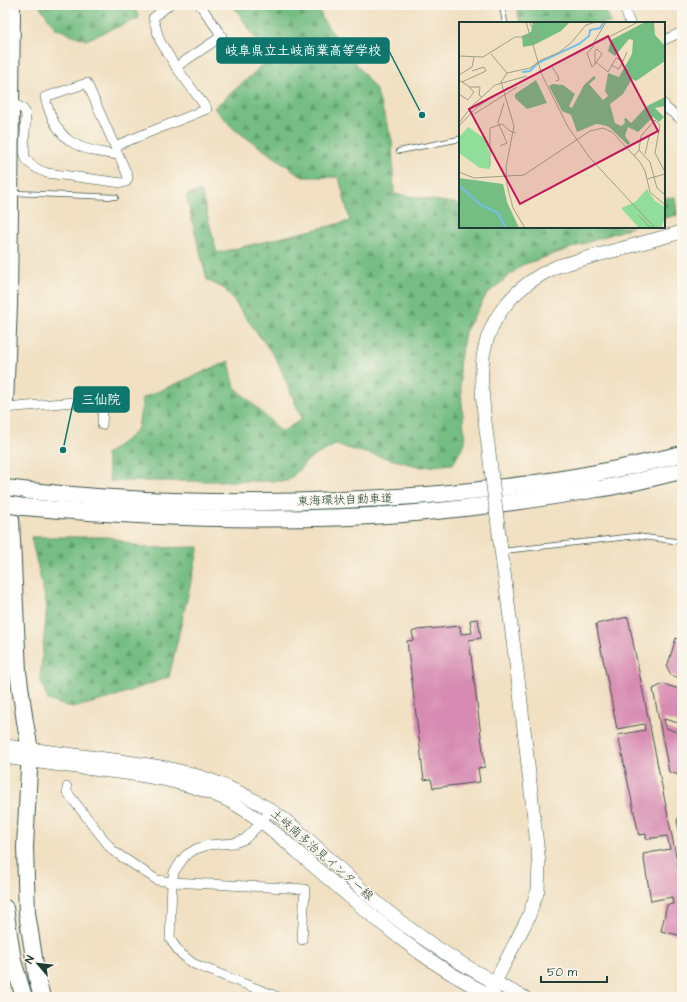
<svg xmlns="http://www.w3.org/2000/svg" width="687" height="1002" font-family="'Architects Daughter','Klee One',sans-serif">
<defs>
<pattern id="forest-firs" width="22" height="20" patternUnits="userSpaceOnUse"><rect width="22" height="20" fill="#74bd83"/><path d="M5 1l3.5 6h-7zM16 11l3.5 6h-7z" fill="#5f9b6c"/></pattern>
</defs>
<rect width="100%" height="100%" fill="#fbf7ec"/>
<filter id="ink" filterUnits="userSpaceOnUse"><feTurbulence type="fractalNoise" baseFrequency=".025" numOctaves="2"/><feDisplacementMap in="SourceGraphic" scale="8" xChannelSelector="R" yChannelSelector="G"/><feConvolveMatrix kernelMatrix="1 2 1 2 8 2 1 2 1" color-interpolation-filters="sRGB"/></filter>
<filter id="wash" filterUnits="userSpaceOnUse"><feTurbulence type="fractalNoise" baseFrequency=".012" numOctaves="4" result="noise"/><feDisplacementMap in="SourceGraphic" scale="16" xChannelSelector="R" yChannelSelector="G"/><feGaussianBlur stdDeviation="0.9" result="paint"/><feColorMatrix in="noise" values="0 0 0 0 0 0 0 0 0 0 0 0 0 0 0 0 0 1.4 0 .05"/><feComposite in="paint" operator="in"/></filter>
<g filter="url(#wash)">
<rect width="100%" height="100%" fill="#f1e0c2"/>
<g fill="url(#forest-firs)" stroke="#4a7d5c">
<path d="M39,5H133L139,18L86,40L55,28Z"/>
<path d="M233,5H319L322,19L376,90L392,140L394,194L460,204V227H632L522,265L487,294L465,332L459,365L465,443L453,464L422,467L335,445L309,459L288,481H110L106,454L130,437L138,428L143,398L229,361L235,387L282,432L302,419L277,360L225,289L207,280L186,196L201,191L217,253L350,221L339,177H303L234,129L214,108L253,74L268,57Z"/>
<path d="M517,5H603L611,23H520Z"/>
<path d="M675,197L677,215L664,218V198Z"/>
<path d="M31,537H109L143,548L199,547L169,677L107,699L72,708L48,700L40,678L47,606Z"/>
</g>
<g id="blocks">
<g fill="#d78ab2">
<path d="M628,617L682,886V936L661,931L667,905L673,904L672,897L651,901L643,854L670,849L667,836L646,839V834L639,835L618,735L645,730L644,724L617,729L596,624Z"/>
<path d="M478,619L481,638L469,640L485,767L478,768L480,782L433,788L431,779L424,780L407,641L414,640L412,632L417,630L460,626L461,634L472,633L470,620Z"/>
<path d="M676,638L682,640V679L671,675L667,667Z"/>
<path d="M663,684L682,690V724L664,719L666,728L682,734V776L669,772L653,689Z"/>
<path d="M682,812V842H681L677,820Z"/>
</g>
</g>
</g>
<g filter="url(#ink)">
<use href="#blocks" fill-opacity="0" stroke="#3e5549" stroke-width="1"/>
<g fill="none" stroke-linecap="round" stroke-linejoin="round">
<g stroke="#3e5549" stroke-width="6">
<g id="lane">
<path d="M502,5L505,23"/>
<path d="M399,151L460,139"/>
<path d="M14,193L116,197"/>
<path d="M503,551L636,536L682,542"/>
</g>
</g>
<g stroke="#3e5549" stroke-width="10">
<g id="street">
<path d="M623,5L630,23"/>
<path d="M664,40L682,32"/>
<path d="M176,67L222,36L200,5"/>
<path d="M664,104L666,108L682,120"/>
<path d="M11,105C19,105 23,107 26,114C26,123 23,149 25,156C27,165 39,170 47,173L122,183L126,182L128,178L127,174L87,83L45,97C56,142 76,150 119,155"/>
<path d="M115,146L207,109L176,67L160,41L153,18L169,5"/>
<path d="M5,408L74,402L103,408L102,425"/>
<path d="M67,787V792L113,851L157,880L172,882L305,889L302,940"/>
<path d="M270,810L262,822L245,839L234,843L208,845L196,849L186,855L180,863L174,872L172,882L170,939L180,953L194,964L278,997"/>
</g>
</g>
<g stroke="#3e5549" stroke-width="14">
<g id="secondary">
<path d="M491,470C488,438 480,399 482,367C485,319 515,285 558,266L682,232"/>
<path d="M5,746C41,751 77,755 113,760C152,765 191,770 227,787C251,797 274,811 294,827C319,848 343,873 368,895C415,936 467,970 524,997"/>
<path d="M5,757C37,762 69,766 101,770C145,775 187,781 227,800C261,817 288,844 316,868C372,916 427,966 495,997"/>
<path d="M491,990L528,918L538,890L539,863L520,694L500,542"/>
</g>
</g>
<g stroke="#3e5549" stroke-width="18">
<g id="highway">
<path d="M5,403L9,306L12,5"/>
<path d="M5,488C117,502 227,505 340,500C455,496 570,483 682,454"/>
<path d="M5,493L11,519L18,672L25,722L30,750L25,847L27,913L38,983L42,997"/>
<path d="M24,507C150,518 276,523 403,514C468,509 533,500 597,489C626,485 654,477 682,471"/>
<path d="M5,908L13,961L24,997"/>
</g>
</g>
<use href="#lane" stroke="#fff" stroke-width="4.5"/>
<use href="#street" stroke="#fff" stroke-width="9"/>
<use href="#secondary" stroke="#fff" stroke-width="13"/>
<use href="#highway" stroke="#fff" stroke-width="16"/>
<g stroke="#3e5549" stroke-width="14" stroke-linecap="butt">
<path id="secondary-bridge" d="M491,470L500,542"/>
</g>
<g stroke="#3e5549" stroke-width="18" stroke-linecap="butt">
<path id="highway-bridge" d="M5,504L24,507"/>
</g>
<use href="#secondary-bridge" stroke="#fff" stroke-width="13"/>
<use href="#highway-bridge" stroke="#fff" stroke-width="16"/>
</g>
</g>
<g text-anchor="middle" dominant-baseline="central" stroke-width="3" stroke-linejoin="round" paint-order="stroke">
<g font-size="12" fill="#1f3d34" stroke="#fbf7ec">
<text transform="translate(345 500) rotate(-2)">東海環状自動車道</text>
<text transform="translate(322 855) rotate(41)">土岐南多治見インター線</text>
</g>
</g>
<g transform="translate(459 22)">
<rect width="206" height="206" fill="#f1e0c2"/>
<path d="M74,0H111L102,9L75,23L64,25L63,14L72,10ZM186,0H195L196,13L206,24V39L177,59L173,57L164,72L151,82L156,101L162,104L166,101L165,97L167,96L172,101L188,84L206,75V84L196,86L205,95L200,100L194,95L179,110L169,105L166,114L171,121L169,123L150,105L144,103L137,102L118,110L112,93L103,89L90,64L94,62L104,63L116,72L110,84L113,86L125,63L135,54L137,56L130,62L144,78L149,74L146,69L149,51L160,55L173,32L174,18L170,17L156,34L149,29L152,18ZM77,58L88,81L68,87L56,76V72ZM0,156L44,162L48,180L60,206H0Z" fill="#74bd83"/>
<path d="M188,167L196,179L206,185V196L202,206H180L162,186L176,180Z" fill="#91de9b"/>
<path d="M9,105L29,119L31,147L21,146L0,131V115Z" fill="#91de9b"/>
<path fill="none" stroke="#73beec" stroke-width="2" d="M63,50L71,49L79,41L120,22L130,14L131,8L141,6L145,0M0,164L22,183L39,191L47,206"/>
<path fill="none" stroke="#9d9f89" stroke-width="1" d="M67,0L83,53L109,105L131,136L196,206M134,22L147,0M135,24L128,31L133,45L136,42L143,32L138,27L136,29V42M32,32L48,51M0,34L24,35L56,15H79L80,10L72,4L71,0M137,40L149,50L157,36L164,39L168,30M152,43L160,47L164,39M93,45L99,54L100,58L97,59M0,53L13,45L15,35M0,58L11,65H21L20,73L23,75M3,60L27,49L25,45L13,49M0,72L9,78L15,70L10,65M15,92L58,65M0,101L13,84L36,63L68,54M0,104L17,86L33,75L179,0M41,124L48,121L39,100L45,81M180,128L191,140L198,166L206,173M186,132L190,115L194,111M175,134L180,128L182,114L196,98L201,103L196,131L206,150M31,144V106L43,102L51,109L57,111M0,150L15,156L65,153L131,109L144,106L153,110L181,140L186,149L191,170L206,183M188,157L206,152M179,193L192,206M66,206L54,186L48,163L47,145L55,104L42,60L48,51L71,46L82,38L99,31L112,21L127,3L137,0"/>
<path fill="#c2185b" fill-opacity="0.15" stroke="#c2185b" stroke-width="2" d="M149,14L199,109L61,182L10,87Z"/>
<rect width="206" height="206" fill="none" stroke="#1f3d34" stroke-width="2"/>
</g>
<path fill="none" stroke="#0f766e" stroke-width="1.5" d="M422 115L389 51M63 450L74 399"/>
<g fill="#0f766e" stroke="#fbf7ec" stroke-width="1.5">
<circle cx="422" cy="115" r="4"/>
<circle cx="63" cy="450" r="4"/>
</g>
<g fill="#0f766e" stroke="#0f766e" stroke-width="1.5">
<rect x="217" y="38" width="172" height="25" rx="4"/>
<rect x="74" y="387" width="55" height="25" rx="4"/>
</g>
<g font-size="13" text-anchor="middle" font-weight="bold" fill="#fff">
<text x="303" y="55">岐阜県立土岐商業高等学校</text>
<text x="101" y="404">三仙院</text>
</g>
<rect width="687" height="1002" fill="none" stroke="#fbf7ec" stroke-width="20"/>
<g transform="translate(38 964) rotate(298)" stroke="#fbf7ec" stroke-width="3" paint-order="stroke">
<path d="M0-3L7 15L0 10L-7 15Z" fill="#1f3d34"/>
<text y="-6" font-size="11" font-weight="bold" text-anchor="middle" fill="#1f3d34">N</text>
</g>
<path d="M541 976v6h66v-6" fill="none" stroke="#1f3d34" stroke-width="2"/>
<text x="547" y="976" font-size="12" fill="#1f3d34" stroke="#fbf7ec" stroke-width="3" paint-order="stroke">50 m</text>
</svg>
